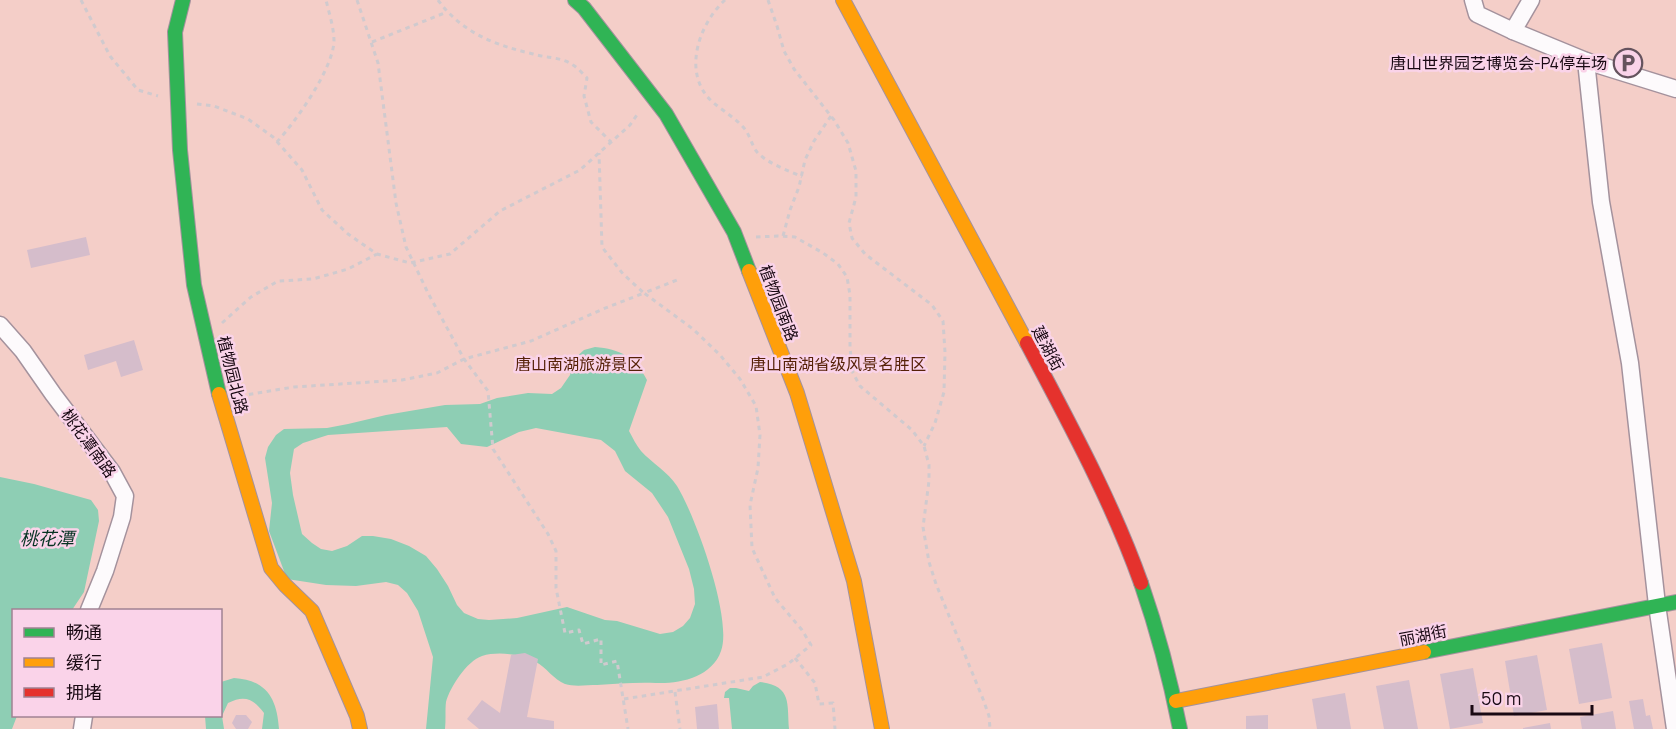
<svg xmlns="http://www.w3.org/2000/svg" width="1676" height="729" font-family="Manrope,'Noto Sans SC',sans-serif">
<rect width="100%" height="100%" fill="#f1dce8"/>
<path fill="#f4cec8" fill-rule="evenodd" d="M0,0H1676V729H0ZM14,610H220V716H14Z"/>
<g fill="#8eceb4" fill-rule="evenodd">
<path d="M595,347C620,349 635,357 647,380L629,431C633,438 636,445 641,451C652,463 668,472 677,486C695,515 733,619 721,651C712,677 680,684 656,683C636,682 616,684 597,685C587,685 574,687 565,684C554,680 546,667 536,662C521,654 498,651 482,656C467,661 450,687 446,702C445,710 446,720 445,729H426L433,657L418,611L407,593L398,585L386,582L356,586L326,585L287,579L269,531L272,503L265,458L268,447L276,435L284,429L327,428L348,424L386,415L445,405L480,404L497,398L528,393L552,394L561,388L570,375L574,359L584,350ZM447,427L461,444L487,447L519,432L536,428L601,440L615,451L625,471L652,493L668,517L689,569L694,589L695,604L690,618L683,626L673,632L660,634L617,621L605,620L567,607L517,618L489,620L478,619L464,613L457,605L448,586L437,569L426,556L409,546L391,539L373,536H362L347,546L332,551L321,549L312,543L302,534L293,495L290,473L294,449L303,443L328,435Z"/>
<path d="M0,477L34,484L91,500L98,510L99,521L84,592L72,610H14V716H17L12,729H0Z"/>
<path d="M234,678C267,680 277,699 279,729H262L264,713C253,698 244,695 228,703L222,716L224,729H206L205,716H220L221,682Z"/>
<path d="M760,682C792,686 787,703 789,729H732L729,698H724L725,692L730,688H736L749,691L753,686Z"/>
</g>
<g fill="#d5bdcb">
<path d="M86,237L90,255L31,268L27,250Z"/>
<path d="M134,340L143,370L121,377L116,361L88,370L84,355Z"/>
<path d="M1602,643L1612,698L1579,704L1569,649Z"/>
<path d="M525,653L538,659L527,717L554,721V729H479L467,719L482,700L500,713L511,655Z"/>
<path d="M1537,655L1547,710L1514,716L1505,661Z"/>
<path d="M1473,668L1483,723L1450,729L1440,674Z"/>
<path d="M1409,680L1418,729H1384L1376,686Z"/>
<path d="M1345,693L1351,729H1317L1312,699Z"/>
<path d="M1643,699L1646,716L1650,715L1653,729H1634L1629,701Z"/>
<path d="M717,704L719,729H697L695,707Z"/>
<path d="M1613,711L1616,729H1582L1580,717Z"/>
<path d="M236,715H246L252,722L248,729H236L232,723Z"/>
<path d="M1268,715V729H1246V716Z"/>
<path d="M1550,723L1551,729H1523V728Z"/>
</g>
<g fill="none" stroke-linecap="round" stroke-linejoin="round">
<g stroke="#a4929d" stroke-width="19">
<g id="street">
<path d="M1473,0L1477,14L1513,31L1586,61L1676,89"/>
<path d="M1513,31L1531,0"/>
<path d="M1586,61L1601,202L1630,363L1657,605L1675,729"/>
<path d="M0,325L23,351L53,394L112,472L125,496L122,517L105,571L89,610"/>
<path d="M82,729L84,716"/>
</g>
</g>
<g stroke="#a4929d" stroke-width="16">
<g id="fast">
<path d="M183,0L175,32L180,150L194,285L219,394"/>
<path d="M575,0L584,8L666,114L734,232L749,271"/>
<path d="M1141,583C1158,632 1170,678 1180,729"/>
<path d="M1424,652L1676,602"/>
</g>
</g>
<g stroke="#a4929d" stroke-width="16">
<g id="slow">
<path d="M843,0L1027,343"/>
<path d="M749,271L797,393L854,581L882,729"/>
<path d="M219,394L271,568L285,585L312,611L357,716L360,729"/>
<path d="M1176,701L1424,652"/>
</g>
</g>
<g stroke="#a4929d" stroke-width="16">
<path id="jam" d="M1027,343C1068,421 1111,499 1141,583"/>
</g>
<g stroke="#d0cace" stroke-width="3" stroke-dasharray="4.5 4.5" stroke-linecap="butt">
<path d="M81,0L110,56L138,90L158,96"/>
<path d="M357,0L378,63L396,203L406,247L428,293L464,359L488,391L493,449L548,534L556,551V588L565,633L579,630L583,644L601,639V665L617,661L628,729"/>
<path d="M438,0C462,33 495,45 533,54C546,58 562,57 573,65C578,68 583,74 587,78L584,96L591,122L611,142"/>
<path d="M725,0C701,22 684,66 706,95C714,106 734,116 744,128C750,135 752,146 757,152C768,164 788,170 802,177"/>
<path d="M768,0L777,26L784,51L794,69L834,120L848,143L856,171V197L849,223L852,238L865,254L932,305L943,321L945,352L944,392L935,423L924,446"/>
<path d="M372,42L447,12"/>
<path d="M197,104L214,106L248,119L273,137L302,170L322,210L348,234L377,254L410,263L450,254L500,211L580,170L630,125L639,112"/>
<path d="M277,142C296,121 333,69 334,41C334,28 329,13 326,0"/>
<path d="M783,236L790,210L799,187L805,160L814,141L831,116"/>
<path d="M756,237L778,236L795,237L823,253L838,264L847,277L850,295V348L853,373L860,386L912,430L924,446L929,465V481L923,527L929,562L936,584L983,699L989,716L990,729"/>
<path d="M222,323L251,297L278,281L313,279L348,269L377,254"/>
<path d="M240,396L294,387L402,380L437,373L464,359L531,341L603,309L644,293L623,274L602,247L599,153"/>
<path d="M795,658L815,683L819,704L833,703L835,729"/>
<path d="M675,692L680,729"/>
<path d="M624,699L763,677L788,664L811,645L802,630L775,598L752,548L750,505L758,468L760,435L756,406L740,379L720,355L693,329L644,293L677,280"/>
</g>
<use href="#street" stroke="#fdfafc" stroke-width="16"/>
<use href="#fast" stroke="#30b455" stroke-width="14"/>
<use href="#slow" stroke="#ff9f0a" stroke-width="14"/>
<use href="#jam" stroke="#e5322d" stroke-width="14"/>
</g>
<defs>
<g id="parking-ring" transform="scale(1.5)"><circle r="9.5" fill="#fad3e9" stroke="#65535e" stroke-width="1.5"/><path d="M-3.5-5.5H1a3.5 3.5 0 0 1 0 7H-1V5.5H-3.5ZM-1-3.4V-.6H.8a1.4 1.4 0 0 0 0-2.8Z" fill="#65535e"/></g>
</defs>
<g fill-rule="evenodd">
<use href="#parking-ring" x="1628" y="63"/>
</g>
<g text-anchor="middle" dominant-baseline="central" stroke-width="5" stroke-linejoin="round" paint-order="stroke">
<g font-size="16" fill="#190913" stroke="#fad3e9" text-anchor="end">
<text x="1607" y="63">唐山世界园艺博览会-P4停车场</text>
</g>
<g font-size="16" fill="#190913" stroke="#fad3e9">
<text transform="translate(779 303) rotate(69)">植物园南路</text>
<text transform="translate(1048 348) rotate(62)">建湖街</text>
<text transform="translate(233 375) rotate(76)">植物园北路</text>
<text transform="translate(89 443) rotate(54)">桃花潭南路</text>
<text transform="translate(1423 635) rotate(-11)">丽湖街</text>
</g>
<g font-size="16" fill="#562107" stroke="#fad3e9">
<text x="579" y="364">唐山南湖旅游景区</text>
<text x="838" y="364">唐山南湖省级风景名胜区</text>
</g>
<g font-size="18" font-style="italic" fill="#053322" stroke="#fad3e9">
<text x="47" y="538">桃花潭</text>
</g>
</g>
<rect x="12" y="609" width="210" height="108" fill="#fad3e9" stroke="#a08293" stroke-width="1.5"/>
<rect x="24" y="628" width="30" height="9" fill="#30b455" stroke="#a08293" stroke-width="1.5"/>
<text x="66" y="639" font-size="18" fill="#190913">畅通</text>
<rect x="24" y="658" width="30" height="9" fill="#ff9f0a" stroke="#a08293" stroke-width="1.5"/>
<text x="66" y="669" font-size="18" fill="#190913">缓行</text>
<rect x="24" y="688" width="30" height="9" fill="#e5322d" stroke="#a08293" stroke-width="1.5"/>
<text x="66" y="699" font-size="18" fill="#190913">拥堵</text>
<path d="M1472 705v9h120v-9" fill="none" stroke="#190913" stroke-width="3"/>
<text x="1481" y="705" font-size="18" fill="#190913" stroke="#fad3e9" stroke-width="4.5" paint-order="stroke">50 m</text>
</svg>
